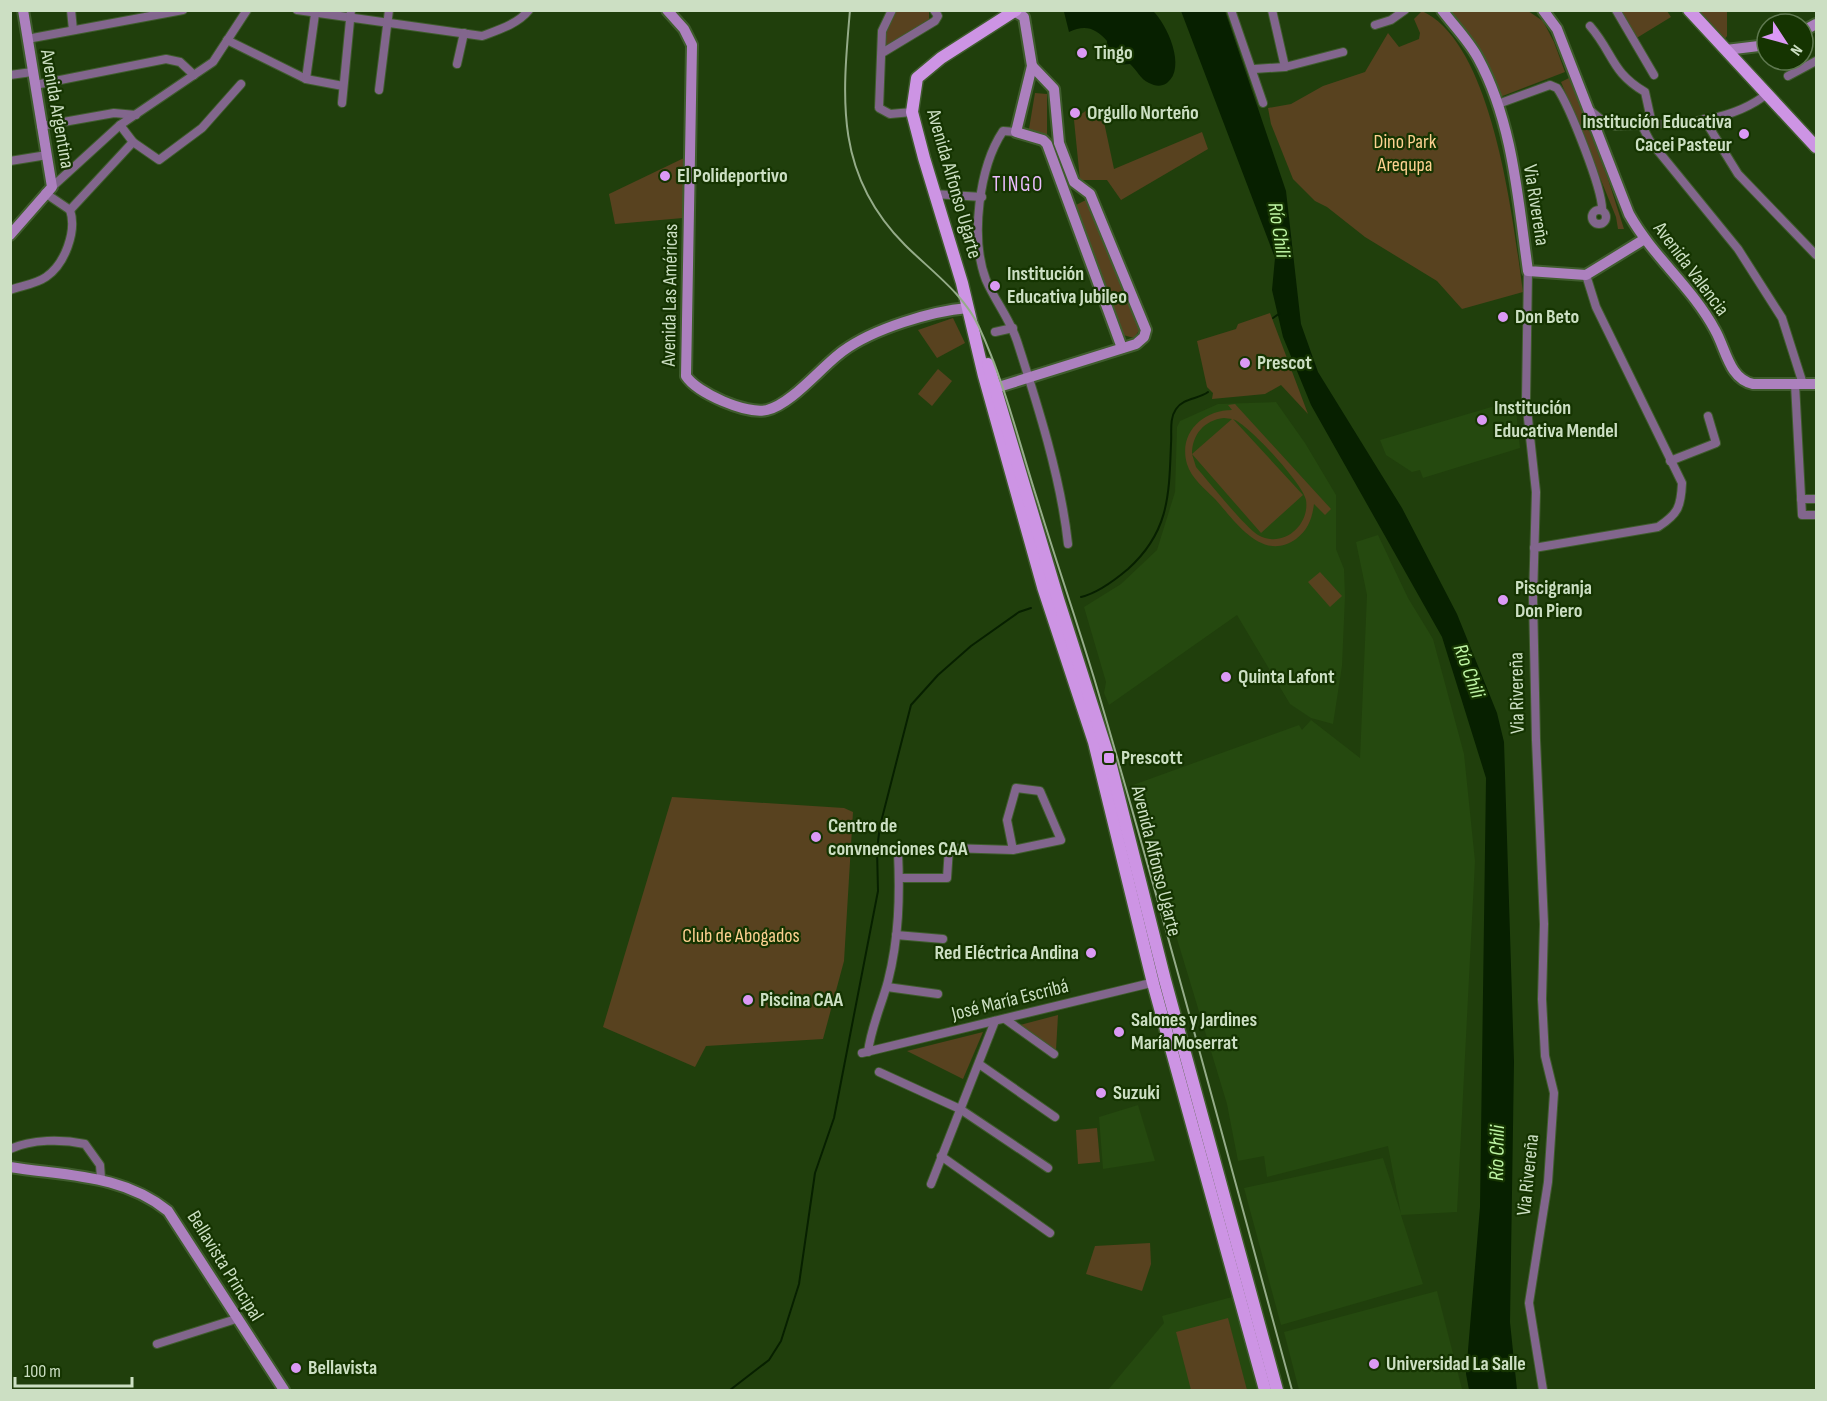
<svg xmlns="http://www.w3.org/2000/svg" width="1827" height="1401" font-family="'Sofia Sans Condensed',sans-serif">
<rect width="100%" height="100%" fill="#203f0c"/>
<g fill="#25490f">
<path d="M1515,400L1520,448L1423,478L1420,470L1412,472L1386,455L1380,440Z"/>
<path d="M1276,402L1305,443L1336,495V549L1344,569L1345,596L1342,666L1333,724L1311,718L1290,704L1237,615L1109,705L1104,693L1106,682L1084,607L1121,584L1157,550L1175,492L1177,427L1180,421L1218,404Z"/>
<path d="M1378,535L1408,598L1433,639L1464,754L1475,861L1457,1212L1401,1215L1423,1284L1281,1325L1244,1188L1383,1158L1401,1214L1388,1146L1267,1177L1264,1156L1238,1161L1227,1104L1158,876L1133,785L1299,725L1302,730L1311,720L1360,758L1367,595L1356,542Z"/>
<path d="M1138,1105L1155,1161L1103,1169L1099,1117Z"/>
<path d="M1437,1291L1462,1389L1299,1390L1284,1332Z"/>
<path d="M1232,1297L1258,1390H1108L1164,1323L1162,1316Z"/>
</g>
<g fill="#58421f" fill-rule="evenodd">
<path d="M896,11H929V19L887,47L885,43L887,23Z"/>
<path d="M1422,11C1494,44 1513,221 1523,292L1462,309L1437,281L1365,237L1327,207L1315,201L1293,179L1271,124L1268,108L1291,104L1323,86L1365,72L1388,33L1399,47L1419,39L1420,33L1414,19Z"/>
<path d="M1447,11H1528L1543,21L1554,42L1565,72L1500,97Z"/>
<path d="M1621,11H1667L1671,17L1635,39Z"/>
<path d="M1696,11H1727V36L1724,40Z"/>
<path d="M1569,78L1608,179L1624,229H1618L1616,217L1561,82Z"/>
<path d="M1035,93L1047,94V135L1029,129Z"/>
<path d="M1093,105L1101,108L1114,169L1202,132L1208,149L1121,200L1107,180H1080L1074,120Z"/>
<path d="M684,158L683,218L615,224L609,194Z"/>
<path d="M1088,199L1140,329L1134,338L1123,335L1072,207Z"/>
<path d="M1270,313L1308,414L1281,385L1265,394L1212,399L1213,393L1207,387L1197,341L1236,329L1238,324Z"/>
<path d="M953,318L965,343L937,358L918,330Z"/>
<path d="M938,369L952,381L932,406L918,394Z"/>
<path d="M1235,404L1331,509L1325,515L1314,504C1312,519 1308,530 1296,539C1262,563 1235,521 1215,499C1205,489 1191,478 1187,464C1178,433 1203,410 1232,410L1228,405ZM1224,418L1232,419L1192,454C1192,435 1204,420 1224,418ZM1233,419C1249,425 1303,484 1306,500C1310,526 1282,549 1258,535C1242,524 1210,483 1196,467L1192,454L1261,533L1303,495Z"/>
<path d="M1320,572L1342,596L1330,607L1308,582Z"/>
<path d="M672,797L844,808L853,812L844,961L823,1039L706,1046L695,1067L603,1027Z"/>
<path d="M1058,1015L1056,1050L1020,1025Z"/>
<path d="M983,1032L963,1079L907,1051Z"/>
<path d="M1097,1128L1100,1162L1078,1164L1076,1130Z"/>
<path d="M1150,1243L1151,1264L1142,1291L1086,1274L1095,1246Z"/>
<path d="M1228,1318L1247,1390H1191L1176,1332Z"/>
</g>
<g fill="#072000">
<path d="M1068,10L1153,11C1167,24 1187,68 1167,83C1161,87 1155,86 1149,83C1140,79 1137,70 1130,64L1116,65L1118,60L1106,59L1107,41C1096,28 1085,24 1069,32L1064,12Z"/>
<path d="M1181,11H1225L1286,191L1301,324L1318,372L1402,508L1457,614L1497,713L1504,742L1514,1062L1510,1322L1517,1390H1469L1466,1374L1480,1207L1486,778L1442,637L1311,405L1283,337L1272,290L1275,258Z"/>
</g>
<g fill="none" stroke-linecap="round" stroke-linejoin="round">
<g stroke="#072000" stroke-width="2">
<path d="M1273,318L1280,313"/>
<path d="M1081,597C1098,593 1115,580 1128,569C1169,532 1169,496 1171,444C1172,433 1169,419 1176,409C1183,398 1199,399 1208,392"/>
<path d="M730,1390L769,1360L781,1341L799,1284L815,1173L834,1118L878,891L877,849L880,826L911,705L938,675L971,646L1019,612L1031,608"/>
</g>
<g stroke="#3f5c2d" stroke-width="10">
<g id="street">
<path d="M71,10L73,30"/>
<path d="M297,10L482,36C498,30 518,24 529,10"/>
<path d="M892,10L882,31L879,108L890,114L912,112"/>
<path d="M1231,10L1263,103"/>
<path d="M1272,10L1285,67"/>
<path d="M1616,10L1654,75"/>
<path d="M1375,25L1391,20L1405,10"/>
<path d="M1590,26C1614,54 1611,72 1645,92L1652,124"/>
<path d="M27,39L183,10"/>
<path d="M227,40L306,79L343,86"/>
<path d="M882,53L935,21L938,16L934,10"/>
<path d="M457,64L464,33"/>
<path d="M1254,69L1285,67L1343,52"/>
<path d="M10,75L32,72"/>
<path d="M1788,76L1816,61"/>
<path d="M306,79L315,14"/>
<path d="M35,85L166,59L180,62L194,75"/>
<path d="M379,90L389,10"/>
<path d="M342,103L351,10"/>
<path d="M1498,104L1550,85L1557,88C1569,105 1603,190 1602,210"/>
<path d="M1591,111L1603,121L1615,126C1666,123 1727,127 1768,93"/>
<path d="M1704,119L1738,174L1816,255"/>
<path d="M1641,124L1650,141L1738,249L1782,318L1803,384"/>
<path d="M120,125L133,142L159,160L202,128L241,84"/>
<path d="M41,126L114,113L136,115"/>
<path d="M1016,132L1003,131C979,167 970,238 986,280C995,301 1010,319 1017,341C1037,403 1061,478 1068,544"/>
<path d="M10,161L47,155"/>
<path d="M52,187L120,125L213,62L247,10"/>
<path d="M45,193L70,210L133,142"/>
<path d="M934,194L982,197"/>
<circle cx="1599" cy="217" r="7"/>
<path d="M1528,271L1526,400L1536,492L1533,598L1536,740L1544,924L1542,999L1545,1056L1554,1093L1548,1182L1529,1303L1543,1390"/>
<path d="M10,290C21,286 36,284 46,277C65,264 77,231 70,210"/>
<path d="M995,332L1013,328"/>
<path d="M1795,384L1802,515H1816"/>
<path d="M1670,461L1716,443L1708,416"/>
<path d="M1801,499H1816"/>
<path d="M1534,548L1658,527C1678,514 1681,507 1682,483L1596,307L1586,275"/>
<path d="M899,878H947L949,848L1013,850L1061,840L1040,791L1016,788L1007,820L1013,850"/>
<path d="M896,935L943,939"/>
<path d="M887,987L938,994"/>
<path d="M1005,1019L1054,1054"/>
<path d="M868,1052C871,1027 882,1004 888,981C899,938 900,896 898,852"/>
<path d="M862,1053L1155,982"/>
<path d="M979,1064L1055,1117"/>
<path d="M879,1072L960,1109L1048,1168"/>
<path d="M10,1149C32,1139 62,1139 85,1144L100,1165L101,1178"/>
<path d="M941,1156L1050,1233"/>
<path d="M931,1184L995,1021"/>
<path d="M157,1344L236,1319"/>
</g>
</g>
<g stroke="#3f5c2d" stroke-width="14">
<g id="secondary">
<path d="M667,10L684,29L692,45L686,376C697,393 747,415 767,410C792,404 822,366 843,351C873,329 931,311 968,308"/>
<path d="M1442,10C1454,26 1469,41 1478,58C1513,122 1518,200 1528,271L1586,275L1643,240"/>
<path d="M1543,10L1557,29L1629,214C1653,257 1692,287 1715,330C1726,349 1729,379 1753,384H1816"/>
<path d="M1014,11L1024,17L1032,66L1016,132L1043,140L1047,144L1122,348"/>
<path d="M1803,31L1816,24"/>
<path d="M1726,50L1767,45"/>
<path d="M10,235L52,187L23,10"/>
<path d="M989,390L1136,344L1144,337L1146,330L1090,194L1074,182L1059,143L1054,89L1032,66"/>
<path d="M10,1167C66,1176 122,1174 168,1211L284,1390"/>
</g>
</g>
<g stroke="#3f5c2d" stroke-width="15">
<g id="primary">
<path d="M1016,10L941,58L917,78L912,112L924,158L962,283L984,376L1043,587L1094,742L1153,983L1265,1390"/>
<path d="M1689,10L1816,147"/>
<path d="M988,364L1058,599L1109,758L1165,980L1277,1390"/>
</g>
</g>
<use href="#street" stroke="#82668d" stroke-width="8"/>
<use href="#secondary" stroke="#ac80be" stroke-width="10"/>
<use href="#primary" stroke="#cd94e4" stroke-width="12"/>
<path stroke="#95ac89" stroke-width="2" d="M850,10C842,101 835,175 905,245C930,270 964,294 979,327C1005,383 1019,443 1038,502C1056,561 1076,619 1094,678C1164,915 1227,1153 1292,1390"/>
</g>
<g fill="#db99f5" stroke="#153401" stroke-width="2">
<circle cx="1082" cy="53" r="6"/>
<circle cx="1075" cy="113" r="6"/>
<circle cx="1744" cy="134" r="6"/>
<circle cx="665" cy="176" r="6"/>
<circle cx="995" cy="286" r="6"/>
<circle cx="1503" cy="317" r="6"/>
<circle cx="1245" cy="363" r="6"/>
<circle cx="1482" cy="420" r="6"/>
<circle cx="1503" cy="600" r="6"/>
<circle cx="1226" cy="677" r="6"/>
<rect x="1103" y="752" width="12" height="12" rx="3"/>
<circle cx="816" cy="837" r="6"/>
<circle cx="1091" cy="953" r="6"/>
<circle cx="748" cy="1000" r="6"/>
<circle cx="1119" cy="1032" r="6"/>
<circle cx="1101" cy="1093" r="6"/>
<circle cx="1374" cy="1364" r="6"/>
<circle cx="296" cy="1368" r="6"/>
</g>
<g text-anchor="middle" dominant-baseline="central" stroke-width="4.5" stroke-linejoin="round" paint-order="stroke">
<g font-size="20" font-weight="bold" fill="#ccdfc3" stroke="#153401" text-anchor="start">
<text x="1094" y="53">Tingo</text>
<text x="1087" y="113">Orgullo Norteño</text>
<text x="1732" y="122" text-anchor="end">Institución Educativa<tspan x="1732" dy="23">Cacei Pasteur</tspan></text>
<text x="677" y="176">El Polideportivo</text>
<text x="1007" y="274">Institución<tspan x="1007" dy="23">Educativa Jubileo</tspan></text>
<text x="1515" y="317">Don Beto</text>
<text x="1257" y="363">Prescot</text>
<text x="1494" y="408">Institución<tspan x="1494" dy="23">Educativa Mendel</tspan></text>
<text x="1515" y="588">Piscigranja<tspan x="1515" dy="23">Don Piero</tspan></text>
<text x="1238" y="677">Quinta Lafont</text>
<text x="1121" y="758">Prescott</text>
<text x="828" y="826">Centro de<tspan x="828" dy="23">convnenciones CAA</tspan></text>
<text x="1079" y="953" text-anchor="end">Red Eléctrica Andina</text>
<text x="760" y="1000">Piscina CAA</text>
<text x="1131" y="1020">Salones y Jardines<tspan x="1131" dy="23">María Moserrat</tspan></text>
<text x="1113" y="1093">Suzuki</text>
<text x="1386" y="1364">Universidad La Salle</text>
<text x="308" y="1368">Bellavista</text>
</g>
<g font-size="20" fill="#ccdfc3" stroke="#153401">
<text transform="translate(57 109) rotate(80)">Avenida Argentina</text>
<text transform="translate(954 184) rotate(74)">Avenida Alfonso Ugarte</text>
<text transform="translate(1536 205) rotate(81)">Via Rivereña</text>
<text transform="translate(1691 269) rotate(53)">Avenida Valencia</text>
<text transform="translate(670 295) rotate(-89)">Avenida Las Américas</text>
<text transform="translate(1517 693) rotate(-91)">Via Rivereña</text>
<text transform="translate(1156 861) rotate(76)">Avenida Alfonso Ugarte</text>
<text transform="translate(1010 1000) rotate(-14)">José María Escribá</text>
<text transform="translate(1528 1175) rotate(-84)">Via Rivereña</text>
<text transform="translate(225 1266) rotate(58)">Bellavista Principal</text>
</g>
<g font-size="20" fill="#fed191" stroke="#153401">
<text x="1405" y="142">Dino Park<tspan x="1405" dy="23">Arequpa</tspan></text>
<text x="741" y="936">Club de Abogados</text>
</g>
<g font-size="21" letter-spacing="1.5" fill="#ebbdfe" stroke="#153401">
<text x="1018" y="184">TINGO</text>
</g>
<g font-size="21" font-style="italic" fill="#bdf4a3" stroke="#153401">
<text transform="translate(1279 230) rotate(81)">Río Chili</text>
<text transform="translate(1469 671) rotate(70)">Río Chili</text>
<text transform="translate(1497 1153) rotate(-89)">Río Chili</text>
</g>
</g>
<rect width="1827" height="1401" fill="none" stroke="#ccdfc3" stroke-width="24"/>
<g transform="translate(1785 42) rotate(126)"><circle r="28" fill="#153401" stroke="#5e784f" stroke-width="1.5"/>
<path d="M0-4.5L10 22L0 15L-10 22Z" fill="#db99f5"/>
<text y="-9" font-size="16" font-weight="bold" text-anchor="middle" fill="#ccdfc3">N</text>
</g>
<path d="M15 1377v9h117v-9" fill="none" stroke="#ccdfc3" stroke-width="3"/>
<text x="24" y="1377" font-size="18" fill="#ccdfc3" stroke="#153401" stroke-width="4.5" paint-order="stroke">100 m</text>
</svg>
